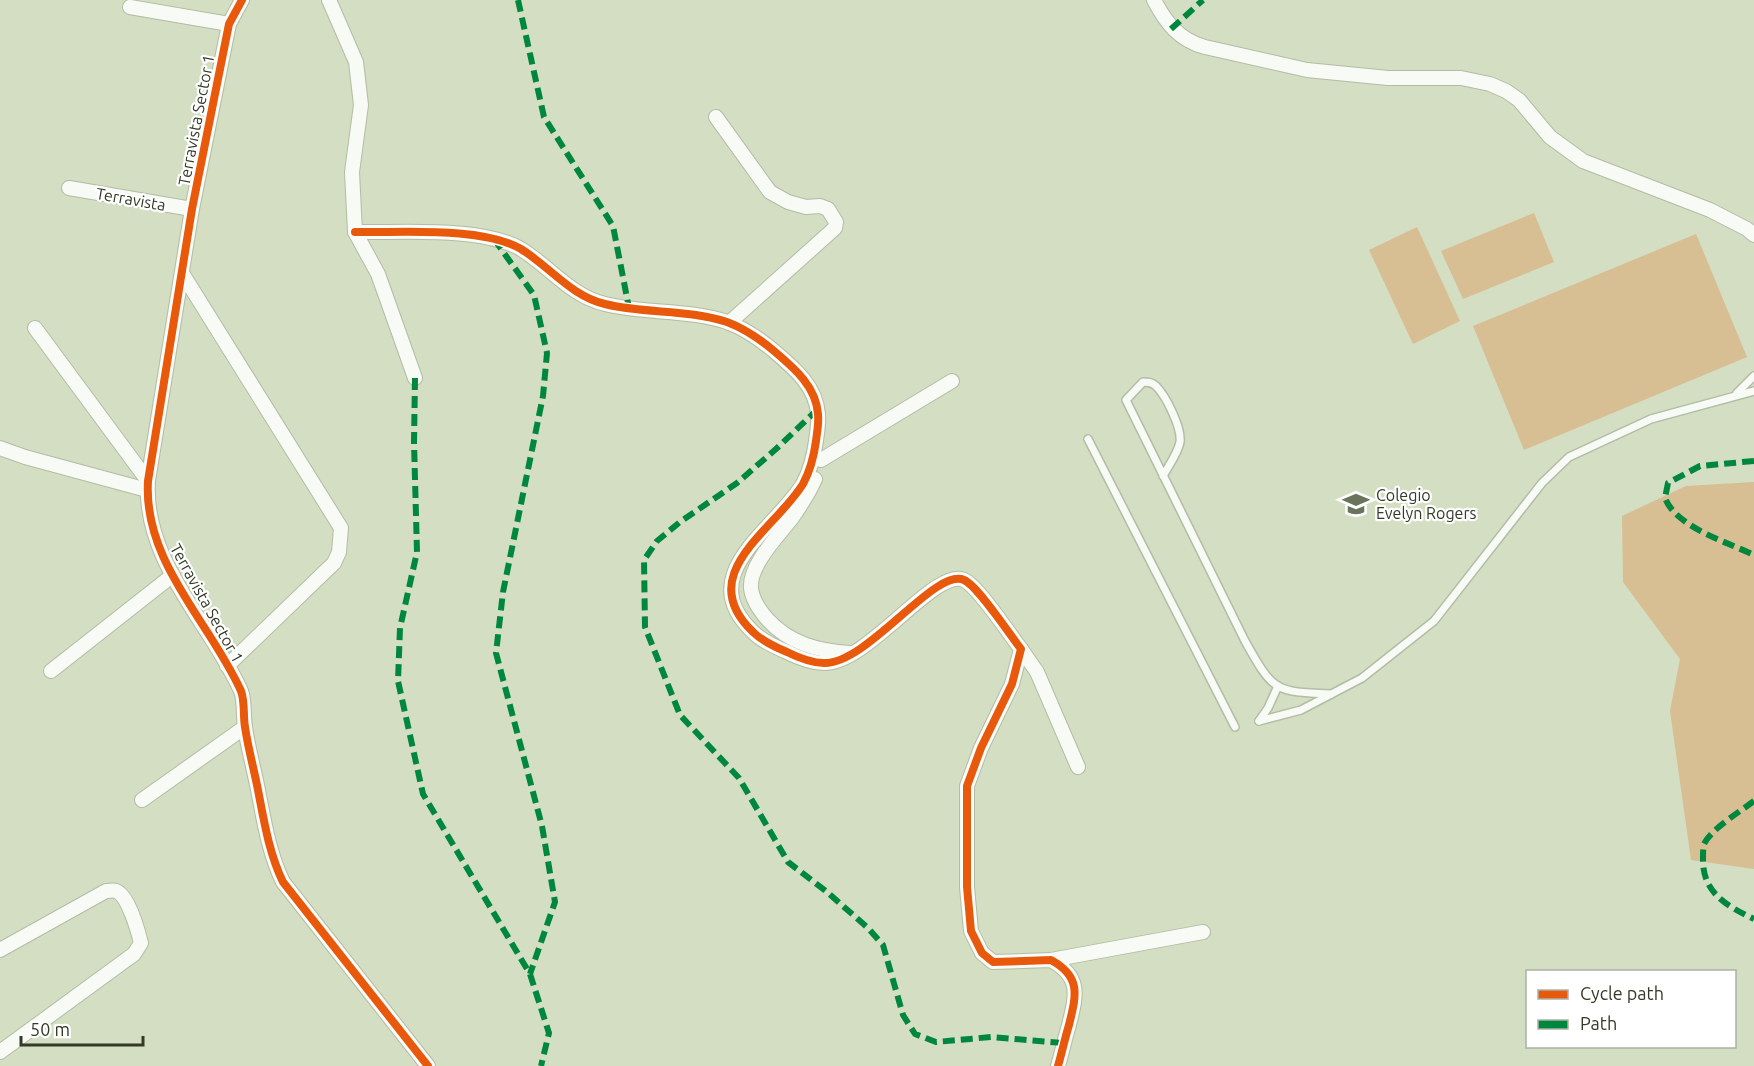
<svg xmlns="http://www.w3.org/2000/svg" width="1754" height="1066" font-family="Ubuntu,sans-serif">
<rect width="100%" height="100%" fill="#d3dec2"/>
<g fill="#d8be93">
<path d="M1534,213L1554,262L1463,299L1441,251Z"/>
<path d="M1417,227L1460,321L1413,344L1369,250Z"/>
<path d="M1696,234L1747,357L1524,450L1473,326Z"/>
<path d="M1754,482V869L1691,860L1670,711L1680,659L1623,582L1622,516L1686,486Z"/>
</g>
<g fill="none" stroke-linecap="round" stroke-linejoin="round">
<g stroke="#b3bca5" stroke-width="10">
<g id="lane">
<path d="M1737,393L1754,376"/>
<path d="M1088,439L1235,727"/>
<path d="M1163,476C1169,465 1178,453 1180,442C1182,428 1166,396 1156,386C1152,382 1148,382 1143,382L1126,400L1245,641C1273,691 1274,692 1331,694"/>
<path d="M1259,721L1301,710L1362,678L1434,621L1542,483L1569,457L1651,419L1754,391"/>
<path d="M1259,721L1268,708L1278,686"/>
</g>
</g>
<g stroke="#b3bca5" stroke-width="16">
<g id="street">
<path d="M242,0L229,24L192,209L148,481C143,562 210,622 241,691C245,701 243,716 245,727C248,748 254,769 258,790C264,821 269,853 283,882L428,1066"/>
<path d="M329,0L356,62L361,105L352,172L355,232L378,274L415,378"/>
<path d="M1154,0C1166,23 1179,40 1205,47L1307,70L1388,78H1461L1490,84L1506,91L1519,100L1550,137L1583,161L1710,210L1747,229L1754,235"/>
<path d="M130,7L229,24"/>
<path d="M716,117L770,192L788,202L806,207L820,206L828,209L836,222L835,228L729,323"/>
<path d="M69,188L192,209"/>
<path d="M355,232C402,233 481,226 521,249C550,267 571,296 605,304C645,314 688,309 727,322C743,328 761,340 774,351C794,368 816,386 818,414C819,423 817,432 816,441C814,456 810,471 803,484C775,530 692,574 753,632C762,641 775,647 787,652C797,657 813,663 824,663C868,664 935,567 964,580C978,586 1010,635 1021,649L1012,684L981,748L967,786V887L971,931L982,953L993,962L1051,960C1082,977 1076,996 1069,1025C1065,1038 1062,1052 1058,1066"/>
<path d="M182,273L341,528L339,552L334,563L227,666"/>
<path d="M35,328L148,481"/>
<path d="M0,448L25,457L147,490"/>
<path d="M821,460L952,381"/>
<path d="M815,479C809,493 801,505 792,518C779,535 749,565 751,588C752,599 761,612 768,620C790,644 819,651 850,653"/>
<path d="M1021,649L1037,672L1078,767"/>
<path d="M51,671L173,575"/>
<path d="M142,800L245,727"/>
<path d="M0,950L106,891C110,891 113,890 116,891C128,895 138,931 141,943L134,954L0,1052"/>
<path d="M1051,960L1203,932"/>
</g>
</g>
<use href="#lane" stroke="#f8faf6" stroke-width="7"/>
<use href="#street" stroke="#f8faf6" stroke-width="14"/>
<g stroke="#00873e" stroke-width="6" stroke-dasharray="12 6" stroke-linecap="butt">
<path d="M518,0L544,117L613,226L629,308"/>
<path d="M1171,29L1203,0"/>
<path d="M494,239L534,295L547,353L543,396L503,592L496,653L542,826L555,902L530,974"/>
<path d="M415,378L414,442L417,552L400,628L398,681L423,794L530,974L549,1033L541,1066"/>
<path d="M818,409L776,449L737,483L680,522L657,541L644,560L645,627L680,715L739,778L788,862L827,892L868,928L883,945L903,1015L915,1034L936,1042L991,1037L1064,1043"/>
<path d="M1754,461L1700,466L1668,483L1665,498C1676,527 1727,542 1754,555"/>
<path d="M1754,801C1741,811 1711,829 1704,844C1703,848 1703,854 1703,858C1702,893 1727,906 1754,919"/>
</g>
<g stroke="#fff" stroke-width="11">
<g id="cycleway">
<path d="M242,0L229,24L192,209L148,481C143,562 210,622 241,691C245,701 243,716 245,727C248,748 254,769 258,790C264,821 269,853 283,882L428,1066"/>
<path d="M355,232C402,233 481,226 521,249C550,267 571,296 605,304C645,314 688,309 727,322C743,328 761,340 774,351C794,368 816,386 818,414C819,423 817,432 816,441C814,456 810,471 803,484C775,530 692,574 753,632C762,641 775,647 787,652C797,657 813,663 824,663C868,664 935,567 964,580C978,586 1010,635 1021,649L1012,684L981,748L967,786V887L971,931L982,953L993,962L1051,960C1082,977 1076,996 1069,1025C1065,1038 1062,1052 1058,1066"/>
</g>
</g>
<use href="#cycleway" stroke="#e8590c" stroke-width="8"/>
</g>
<defs>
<g id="school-bare" transform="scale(2.07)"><path d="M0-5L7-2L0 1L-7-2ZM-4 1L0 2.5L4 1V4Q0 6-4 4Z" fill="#6b735d" stroke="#fff" stroke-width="2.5" paint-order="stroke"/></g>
</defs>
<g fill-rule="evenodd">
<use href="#school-bare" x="1356" y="504"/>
</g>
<g text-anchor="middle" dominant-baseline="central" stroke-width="4.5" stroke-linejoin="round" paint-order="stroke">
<g font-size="16" fill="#333a26" stroke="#fff">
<text transform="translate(196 120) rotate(-79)">Terravista Sector 1</text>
<text transform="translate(131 199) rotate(10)">Terravista</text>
<text transform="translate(207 603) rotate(61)">Terravista Sector 1</text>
</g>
<g font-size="16" fill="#333a26" stroke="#fff" text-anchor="start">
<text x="1376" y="495">Colegio<tspan x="1376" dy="18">Evelyn Rogers</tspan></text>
</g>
</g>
<rect x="1526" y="970" width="210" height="78" fill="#ffffff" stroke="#adb0a8" stroke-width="1.5"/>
<rect x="1538" y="990" width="30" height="9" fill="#e8590c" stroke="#adb0a8" stroke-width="1.5"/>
<text x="1580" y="1000" font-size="18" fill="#333a26">Cycle path</text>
<rect x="1538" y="1020" width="30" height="9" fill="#00873e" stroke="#adb0a8" stroke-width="1.5"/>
<text x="1580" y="1030" font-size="18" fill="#333a26">Path</text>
<path d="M21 1036v9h122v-9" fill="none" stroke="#333a26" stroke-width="3"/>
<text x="30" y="1036" font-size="18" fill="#333a26" stroke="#ffffff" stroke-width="4.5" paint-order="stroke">50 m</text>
</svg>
